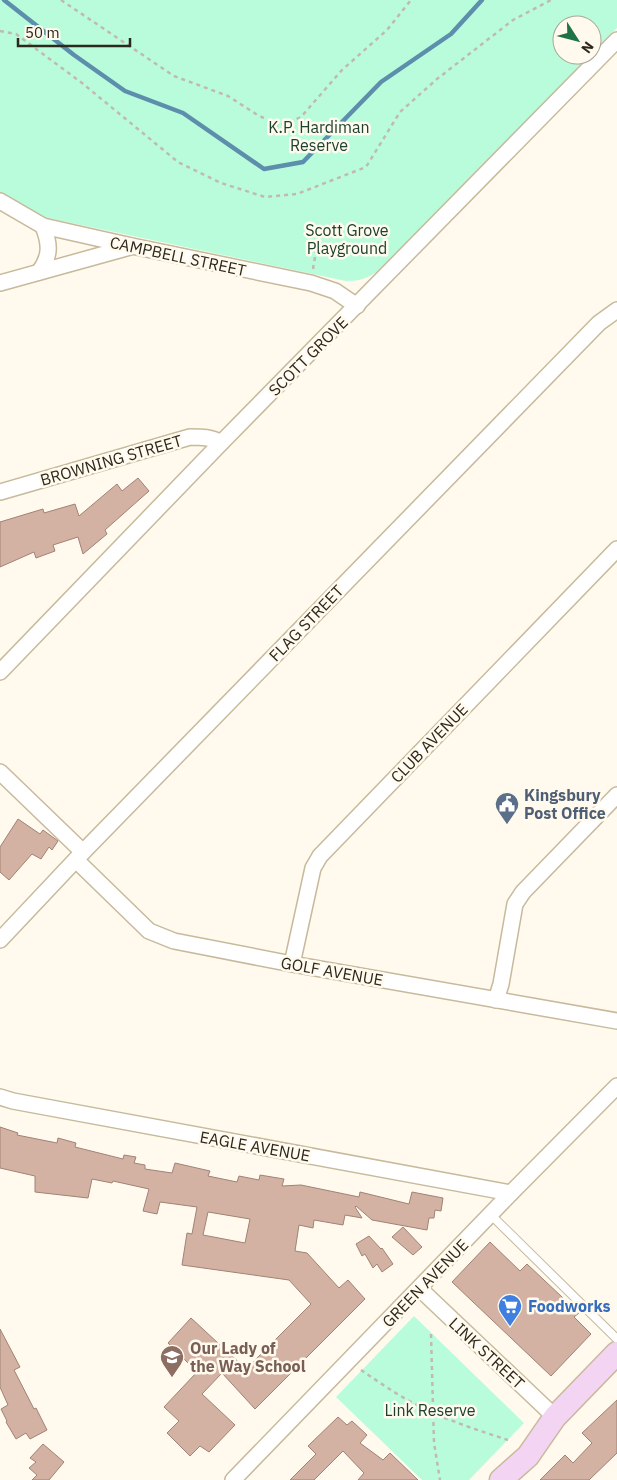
<svg xmlns="http://www.w3.org/2000/svg" width="617" height="1480" font-family="'IBM Plex Sans',sans-serif">
<rect width="100%" height="100%" fill="#fffaed"/>
<g fill="#b9fcdc">
<path d="M0,0H617V28L592,53V25H562V55H591L379,270C369,278 360,281 346,281L48,218L33,213L0,193Z"/>
<path d="M414,1316L524,1423L469,1480H422L336,1397Z"/>
</g>
<g fill="none" stroke-linecap="round" stroke-linejoin="round">
<path stroke="#5d8eac" stroke-width="4.5" d="M4,0L74,55L125,91L183,113L264,169L303,162L381,82L451,34L482,0"/>
</g>
<g fill="#d3b2a3" stroke="#a18274" fill-rule="evenodd">
<path d="M138,478L149,491L105,530L107,534L83,554L78,537L53,545L55,551L36,558L34,552L0,567V522L43,509L44,513L75,504L79,516L117,484L122,491Z"/>
<path d="M18,819L40,834L43,830L58,841L52,850L49,847L41,859L32,854L9,880L0,872V847Z"/>
<path d="M0,1127L18,1133L17,1135L57,1143L58,1138L76,1143L75,1147L123,1159L124,1155L136,1157L134,1163L145,1165V1169L172,1173L175,1163L210,1171L208,1176L237,1182L239,1176L259,1180L260,1175L284,1179L282,1186L301,1185L359,1197L360,1192L409,1204L412,1192L443,1198L441,1211L435,1210L434,1218H429L427,1230L372,1220L356,1206L355,1207L362,1218L345,1215L343,1225L314,1220L313,1228L299,1225L295,1251L307,1253L339,1288L348,1280L365,1299L255,1409L222,1373L202,1394L235,1425L209,1452L200,1446L190,1456L167,1433L179,1421L164,1407L197,1372L168,1343L191,1318L246,1369L311,1304L289,1280L182,1265L187,1233L192,1234L197,1207L160,1202L157,1214L143,1211L149,1189L113,1181L112,1183L92,1179L88,1198L35,1192V1176L0,1168ZM208,1212L250,1219L245,1243L203,1235Z"/>
<path d="M403,1227L422,1247L413,1255L392,1237Z"/>
<path d="M369,1236L381,1249L382,1248L393,1264L382,1272L377,1264L373,1268L365,1254L362,1256L356,1244Z"/>
<path d="M490,1242L520,1271L527,1264L579,1313L574,1317L591,1334L551,1376L452,1282Z"/>
<path d="M0,1329L20,1367L14,1370L34,1409L36,1408L47,1430L30,1439L26,1433L16,1439L6,1422L7,1421L1,1409L8,1405L0,1387Z"/>
<path d="M617,1400V1453L589,1480H540L565,1455L573,1463L592,1443L582,1433Z"/>
<path d="M338,1417L347,1425L352,1421L367,1435L360,1443L383,1460L390,1453L418,1480H358L364,1473L343,1451L314,1480H290L316,1454L308,1446Z"/>
<path d="M43,1444L64,1462L49,1480H32L37,1475L29,1468L36,1462L30,1458Z"/>
</g>
<g fill="none" stroke-linecap="round" stroke-linejoin="round">
<g stroke="#c7ba9c" stroke-width="10">
<path id="lane" d="M490,1214L617,1339"/>
</g>
<g stroke="#c7ba9c" stroke-width="18">
<g id="street">
<path d="M0,201L43,226L132,246L311,283L335,291L357,306"/>
<path d="M39,272C51,256 50,244 43,226"/>
<path d="M0,283L130,247"/>
<path d="M0,492L190,437C202,437 211,437 221,443"/>
<path d="M0,672L221,443L617,40"/>
<path d="M0,772L83,852"/>
<path d="M76,860L149,931L174,941L292,964L617,1021"/>
<path d="M0,940L83,852L599,323L617,310"/>
<path d="M292,964L313,868L320,856L617,549"/>
<path d="M496,1000L501,984L515,904L523,892L617,795"/>
<path d="M0,1097L13,1101L511,1193"/>
<path d="M420,1289L555,1417"/>
<path d="M233,1480L511,1193L617,1086"/>
</g>
</g>
<g stroke="#c7ba9c" stroke-width="25">
<path id="secondary" d="M501,1480L528,1456L555,1417L617,1353"/>
</g>
<g stroke="#c0bbae" stroke-width="2.5" stroke-dasharray="4 4" stroke-linecap="butt">
<path d="M61,0L174,76L228,96L256,114L279,126L301,117L342,70L387,30L411,0"/>
<path d="M0,31L16,34L82,83L178,162L221,183L265,197L297,194L366,167L400,112L437,79L513,20L551,0"/>
<path d="M313,269L317,245"/>
<path d="M431,1334L434,1443L440,1480"/>
<path d="M361,1370C379,1382 397,1395 417,1405C446,1420 477,1430 508,1440"/>
</g>
<use href="#lane" stroke="#fff" stroke-width="8"/>
<use href="#street" stroke="#fff" stroke-width="15"/>
<use href="#secondary" stroke="#f3d4f2" stroke-width="22"/>
</g>
<defs>
<g id="civic-pin" transform="scale(1.25)"><path d="M0 17L-7.5 6A9.5 9.5 0 1 1 7.5 6Z" fill="#5c6f8a" stroke="#fffaed"/><path d="M-.6-6.5H3V-4.5H.6V-3L4-1V1h2V6H-6V1h2V-1L-.6-3ZM-1.2 2.5V6h2.4V2.5Z" fill="#fff"/></g>
<g id="supermarket-pin" transform="scale(1.25)"><path d="M0 17L-7.5 6A9.5 9.5 0 1 1 7.5 6Z" fill="#3f7fe0" stroke="#fffaed"/><path d="M-6-5.5h2.5l.6 2H6L4.5 2H-2.5L-4.4-4H-6ZM-1.5 3.2a1.3 1.3 0 1 0 .1 0ZM3 3.2a1.3 1.3 0 1 0 .1 0Z" fill="#fff"/></g>
<g id="school-pin" transform="scale(1.25)"><path d="M0 17L-7.5 6A9.5 9.5 0 1 1 7.5 6Z" fill="#8d6e63" stroke="#fffaed"/><path d="M0-5L7-2L0 1L-7-2ZM-4 1L0 2.5L4 1V4Q0 6-4 4Z" fill="#fff"/></g>
</defs>
<g fill-rule="evenodd">
<use href="#civic-pin" x="507" y="804"/>
<use href="#supermarket-pin" x="510" y="1306"/>
<use href="#school-pin" x="172" y="1357"/>
</g>
<g text-anchor="middle" dominant-baseline="central" stroke-width="5" stroke-linejoin="round" paint-order="stroke">
<g font-size="16" fill="#1c4131" stroke="#fffaed">
<text x="319" y="127">K.P. Hardiman<tspan x="319" dy="18">Reserve</tspan></text>
<text x="347" y="230">Scott Grove<tspan x="347" dy="18">Playground</tspan></text>
<text x="430" y="1410">Link Reserve</text>
</g>
<g font-size="16" fill="#2d281c" stroke="#fffaed">
<text transform="translate(178 256) rotate(12)">CAMPBELL STREET</text>
<text transform="translate(308 356) rotate(-45)">SCOTT GROVE</text>
<text transform="translate(111 460) rotate(-16)">BROWNING STREET</text>
<text transform="translate(306 623) rotate(-46)">FLAG STREET</text>
<text transform="translate(429 743) rotate(-46)">CLUB AVENUE</text>
<text transform="translate(332 971) rotate(10)">GOLF AVENUE</text>
<text transform="translate(255 1146) rotate(10)">EAGLE AVENUE</text>
<text transform="translate(425 1283) rotate(-46)">GREEN AVENUE</text>
<text transform="translate(487 1353) rotate(43)">LINK STREET</text>
</g>
<g font-size="16" font-weight="bold" fill="#4e5e75" stroke="#fffaed" text-anchor="start">
<text x="524" y="795">Kingsbury<tspan x="524" dy="18">Post Office</tspan></text>
</g>
<g font-size="16" font-weight="bold" fill="#366cbe" stroke="#fffaed" text-anchor="start">
<text x="528" y="1306">Foodworks</text>
</g>
<g font-size="16" font-weight="bold" fill="#785e54" stroke="#fffaed" text-anchor="start">
<text x="190" y="1348">Our Lady of<tspan x="190" dy="18">the Way School</tspan></text>
</g>
</g>
<g transform="translate(577 40) rotate(126)"><circle r="24" fill="#fffaed" stroke="#aba699"/>
<path d="M0-4L9 19L0 12L-9 19Z" fill="#1e7447"/>
<text y="-8" font-size="14" font-weight="bold" text-anchor="middle" fill="#2d281c">N</text>
</g>
<path d="M18 38v8h112v-8" fill="none" stroke="#2d281c" stroke-width="2.5"/>
<text x="25" y="38" font-size="15" fill="#2d281c" stroke="#fffaed" stroke-width="4" paint-order="stroke">50 m</text>
</svg>
